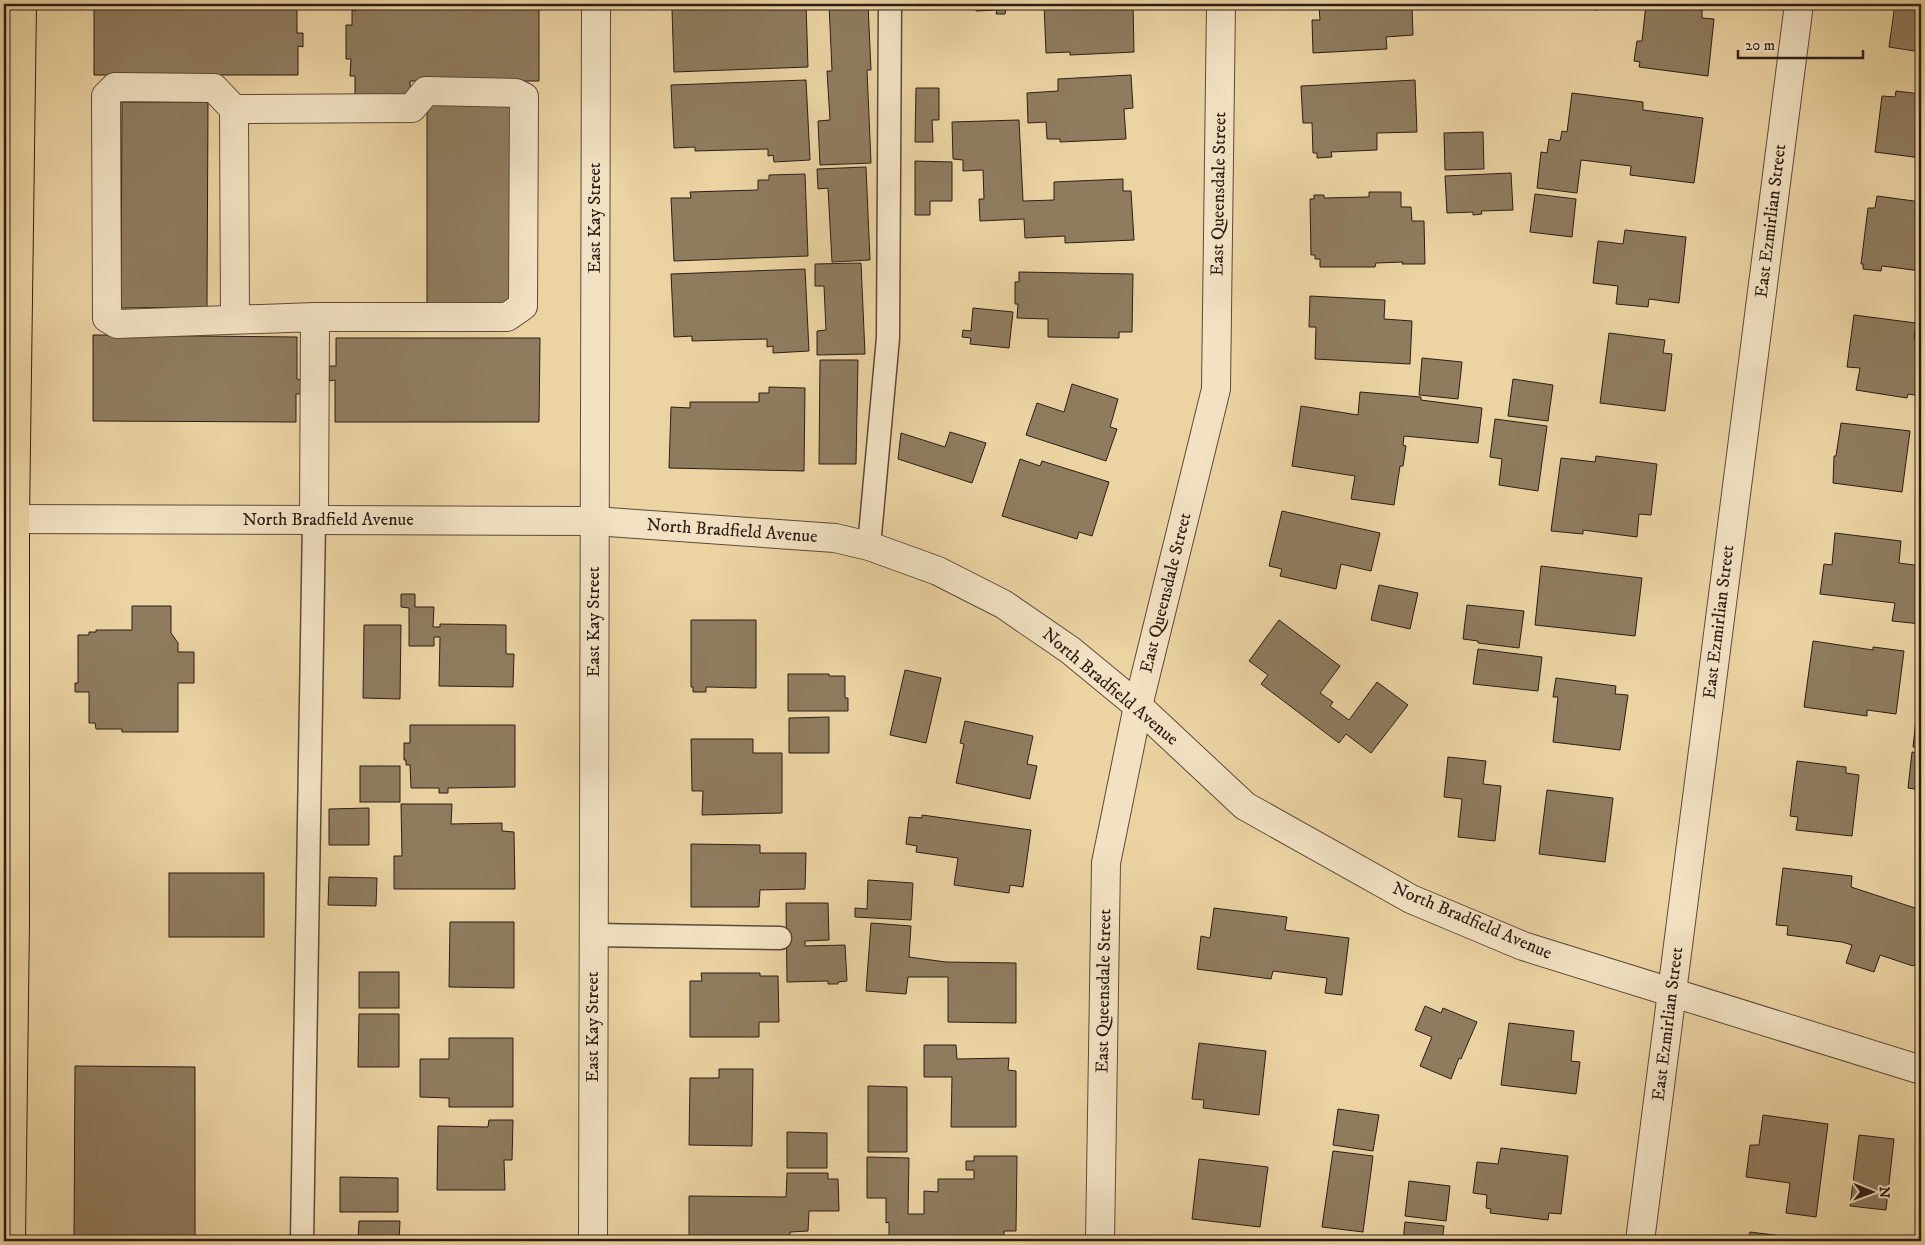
<svg xmlns="http://www.w3.org/2000/svg" width="1925" height="1245" font-family="'IM FELL DW Pica',serif">
<rect width="100%" height="100%" fill="#ebd3a2"/>
<filter id="stains"><feTurbulence type="fractalNoise" baseFrequency=".004" numOctaves="4"/><feColorMatrix values="0 0 0 0 .2 0 0 0 0 .09 0 0 0 0 .02 0 0 0 .5 -.17"/></filter>
<radialGradient id="worn" r=".72"><stop offset=".6" stop-color="#630" stop-opacity="0"/><stop offset="1" stop-color="#630" stop-opacity=".3"/></radialGradient>
<g fill="#8f7c5f" stroke="#2c1d17">
<path d="M94,4H297V33H303V47L298,46V75H94Z"/>
<path d="M356,4H539V81H410L411,104H355V76H350L351,59H346V25H352V10L356,11Z"/>
<path d="M691,4H806L808,67L674,72L672,9L691,8Z"/>
<path d="M829,4H868L871,70H867L871,163L820,165L818,121L830,120L827,71H832Z"/>
<path d="M976,4H1016L1017,9H1006L1005,14H996L997,10L976,11Z"/>
<path d="M1044,4H1133L1134,52L1070,55V52L1046,53Z"/>
<path d="M1313,4H1393V8L1412,7L1413,35L1386,37L1387,49L1313,53L1312,20H1320L1319,7L1313,6Z"/>
<path d="M1448,4H1488V5L1448,7Z"/>
<path d="M1558,4H1599L1598,10L1558,6Z"/>
<path d="M1646,4L1702,10V18L1714,19L1708,76L1639,67L1640,62L1634,61L1637,41H1642Z"/>
<path d="M1895,4H1921V52L1889,47Z"/>
<path d="M1131,75L1133,108L1124,109L1126,139L1060,142V139H1047L1046,122L1028,123L1027,93L1058,91V79Z"/>
<path d="M806,80L810,160L774,162L773,155L768,156V149L695,151V147L674,148L671,85Z"/>
<path d="M1415,80L1417,132L1377,133V150L1331,152L1332,157L1317,158V153H1313L1312,123H1303L1301,86Z"/>
<path d="M916,88H939V120H932L933,142H915Z"/>
<path d="M1896,91L1921,94V158L1875,152L1882,96L1895,97Z"/>
<path d="M1572,93L1643,102V110L1703,118L1694,183L1630,175L1631,166L1581,160L1577,193L1537,188L1541,152L1547,153L1549,139L1560,141L1562,131L1567,132Z"/>
<path d="M470,99V106H511V309L427,308V105Z"/>
<path d="M122,102H208L207,307L121,308Z"/>
<path d="M1019,120L1023,201L1054,200V182L1123,179V191H1131L1134,240L1065,243V236L1025,238L1024,219L980,221L979,199H984L983,170L963,171V160L953,159L952,122Z"/>
<path d="M1483,132L1484,169L1445,170L1444,133Z"/>
<path d="M915,161L952,162V201H930V215H915Z"/>
<path d="M866,167L870,260L832,262L828,188L818,189L817,169Z"/>
<path d="M1511,173L1513,210L1481,211L1482,214L1473,215V212L1447,213L1445,176Z"/>
<path d="M805,174L808,256L674,261L671,198H691L690,192L758,190V180H769V175Z"/>
<path d="M1369,192H1401V207H1411L1412,221H1424L1425,264H1402L1403,262L1376,263L1375,267H1320V259H1315V255H1311L1310,199H1314V195H1324V198L1369,197Z"/>
<path d="M1535,194L1576,199L1572,237L1530,232Z"/>
<path d="M1877,196L1921,202V271L1882,266L1881,271L1863,269V264H1861L1868,208H1875Z"/>
<path d="M1625,230L1686,237L1679,303L1649,299L1648,307L1616,304L1618,286L1593,283L1598,241L1623,244Z"/>
<path d="M861,263L865,354L817,355V331L826,330L824,286H815V264Z"/>
<path d="M805,269L809,351L773,353V346L767,347V339L692,341V336L674,337L671,274Z"/>
<path d="M1019,272L1133,274L1132,332H1119V338L1048,337V319L1017,318L1018,304H1015V282H1019Z"/>
<path d="M1310,296L1385,300L1384,319L1412,321L1410,364L1315,359L1316,327H1309Z"/>
<path d="M973,308L1013,312L1009,348L970,344L971,338L962,337L963,330L971,331Z"/>
<path d="M1854,315L1916,323L1914,339L1917,340L1918,333L1921,334V396L1908,394L1907,398L1856,390L1860,368L1847,367Z"/>
<path d="M1609,333L1665,340L1663,353L1672,354L1665,411L1600,403Z"/>
<path d="M93,335L297,337V379L303,380V394H296V422L93,421Z"/>
<path d="M336,338H540L539,422H335V380L329,381V366H336Z"/>
<path d="M1422,358L1462,362L1458,399L1419,395Z"/>
<path d="M820,360H858L856,464H819Z"/>
<path d="M1513,379L1553,385L1548,421L1508,416Z"/>
<path d="M1072,384L1118,399L1110,427L1117,429L1106,461L1026,435L1037,403L1064,412Z"/>
<path d="M769,387L805,388L804,471L669,468L671,407L690,408V402H759V393H769Z"/>
<path d="M1360,392L1421,397V400L1482,408L1478,443L1404,436L1403,445L1406,446L1403,466H1400L1394,505L1351,499L1355,476L1292,466L1301,406L1358,415Z"/>
<path d="M1495,419L1547,426L1538,491L1499,485L1502,459L1490,457Z"/>
<path d="M1841,423L1910,431L1902,492L1833,483L1834,456H1836Z"/>
<path d="M950,432L986,443L972,483L898,459L901,433L945,447Z"/>
<path d="M1596,456L1657,464L1651,515L1639,514L1637,537L1583,530V534L1551,531L1561,458L1595,462Z"/>
<path d="M1020,459L1040,466L1042,461L1109,482L1092,536L1079,532L1077,539L1002,516Z"/>
<path d="M1282,511L1380,533L1371,571L1341,564L1336,589L1280,576L1282,569L1269,566Z"/>
<path d="M1835,533L1901,541L1899,563L1921,566V624L1892,621L1895,603L1820,594L1824,564L1832,565Z"/>
<path d="M1541,566L1642,578L1635,636L1535,625Z"/>
<path d="M1379,585L1418,593L1410,629L1371,620Z"/>
<path d="M401,594H415V607H434L433,627H440V624L506,625V654H514L513,687L439,686L440,637H434V646H409V608L401,607Z"/>
<path d="M1467,605L1524,611L1519,648L1478,643V641L1463,639Z"/>
<path d="M132,606H171V633L178,643V652H194V683H178V732H122V729H96L95,723H89V692H75V683H78V635H89V632H96V630H132Z"/>
<path d="M691,620H756V688L706,687V692H693V687H691Z"/>
<path d="M1279,620L1340,666L1320,693L1333,702L1330,706L1349,720L1377,682L1408,705L1371,753L1346,734L1339,743L1261,684L1268,675L1249,661Z"/>
<path d="M364,625H401L400,699L363,698Z"/>
<path d="M1813,641L1873,650V647L1904,651L1896,714L1867,710V716L1804,707Z"/>
<path d="M1478,649L1542,657L1538,691L1473,684Z"/>
<path d="M905,670L941,678L926,743L890,735Z"/>
<path d="M788,674H829V676H845V698H848V711H788Z"/>
<path d="M1556,678L1616,686L1615,694L1628,695L1620,750L1553,742L1558,697H1553Z"/>
<path d="M1917,711L1921,712V748L1913,747Z"/>
<path d="M829,717V753H789V718Z"/>
<path d="M965,721L1033,736L1027,764L1037,766L1030,799L956,783L964,744L960,743Z"/>
<path d="M410,725H515V787L448,788V793H439V788H411L410,765H406V760H404V743H410Z"/>
<path d="M691,739H753V753H782V813L702,815L703,791H692Z"/>
<path d="M1912,752L1921,753V790L1908,788Z"/>
<path d="M1448,757L1486,761L1483,784L1501,786L1495,841L1458,837L1462,799L1444,797Z"/>
<path d="M1797,761L1846,767V773L1859,775L1852,836L1796,830L1798,817L1790,816Z"/>
<rect x="360" y="766" width="40" height="36"/>
<path d="M1547,790L1613,798L1605,862L1539,854Z"/>
<path d="M401,804H452L451,824L502,823V831L514,832L515,889H394V856H402Z"/>
<path d="M369,808V845H329V809Z"/>
<path d="M922,815L1031,830L1023,887L1010,885L1009,893L954,885L958,858L916,852L917,846L906,844L909,817L922,818Z"/>
<path d="M691,844L760,845V853H806L805,889L760,890L759,907H691Z"/>
<path d="M1783,868L1852,876L1851,887L1921,910V967L1914,965L1913,966L1880,955L1874,972L1846,963L1852,945L1842,942L1787,935L1788,926L1776,925Z"/>
<rect x="169" y="873" width="95" height="64"/>
<path d="M329,877L377,878L376,906L328,905Z"/>
<path d="M868,880L913,883L911,920L855,917V908L867,909Z"/>
<path d="M786,903H828L829,940L805,941V946L845,945L847,981L838,982V984H828V981L787,982Z"/>
<path d="M1214,908L1287,917L1285,930L1349,938L1342,995L1325,993L1327,978L1273,971L1271,979L1197,969L1201,936L1210,938Z"/>
<path d="M450,922H514V988L449,987Z"/>
<path d="M871,923L911,926L909,957L946,962L1016,963V1023L948,1022V977H908L906,994L866,991Z"/>
<rect x="359" y="972" width="40" height="36"/>
<path d="M701,973H760V976H778L779,1022H759V1037H690V981H702Z"/>
<path d="M1425,1006L1441,1013L1443,1008L1477,1022L1461,1059L1459,1058L1451,1079L1420,1066L1432,1037L1415,1030Z"/>
<path d="M359,1014H399V1067H358Z"/>
<path d="M1509,1023L1574,1031L1571,1061L1580,1062L1576,1094L1501,1085Z"/>
<path d="M449,1038H513V1107H449V1098L420,1097V1059H449Z"/>
<path d="M1199,1043L1266,1051L1259,1115L1203,1108L1204,1100L1192,1099Z"/>
<path d="M924,1045H956L957,1059L1009,1058L1008,1070L1016,1071V1127H951L952,1077H924Z"/>
<path d="M75,1066L195,1067V1241H74Z"/>
<path d="M719,1069H753L752,1146L689,1145L690,1078H719Z"/>
<path d="M868,1086L907,1087V1152H868Z"/>
<path d="M1338,1109L1379,1115L1373,1151L1333,1145Z"/>
<path d="M1763,1115L1828,1124L1816,1217L1786,1213L1790,1183L1746,1177L1750,1145H1759Z"/>
<path d="M489,1120H513L512,1160H504L505,1190H437L438,1126L488,1127Z"/>
<path d="M787,1132L827,1133V1168H787Z"/>
<path d="M1859,1135L1894,1139L1886,1210L1850,1206Z"/>
<path d="M1501,1148L1568,1156L1561,1214L1549,1213L1548,1220L1490,1213L1491,1209L1486,1208L1487,1195L1473,1193L1477,1162L1498,1164Z"/>
<path d="M1333,1151L1373,1156L1363,1232L1322,1227Z"/>
<path d="M974,1156H1017L1016,1231H1004V1241H889V1222L886,1223V1198H867V1157L909,1158L908,1214H924V1191L938,1192V1179H974V1170H966V1161H974Z"/>
<path d="M1199,1159L1268,1167L1260,1227L1192,1219Z"/>
<path d="M787,1173H828V1179H838L839,1211H809L808,1231L790,1232V1241H689V1196L786,1197Z"/>
<path d="M340,1177L398,1178V1212H340Z"/>
<path d="M1409,1181L1450,1186L1446,1221L1405,1216Z"/>
<path d="M359,1221H400L399,1241H358Z"/>
<path d="M1405,1222L1444,1226L1442,1241H1403Z"/>
<path d="M1750,1232L1799,1238V1241H1748Z"/>
<path d="M444,1237H511V1241H405L444,1239Z"/>
</g>
<g fill="none" stroke-linecap="round" stroke-linejoin="round">
<g stroke="#5c4a3a" stroke-width="25">
<g id="service">
<path d="M869,546L888,338L890,4"/>
<path d="M593,935L780,938"/>
<path d="M302,1241L314,521"/>
</g>
</g>
<g stroke="#5c4a3a" stroke-width="30">
<g id="minor">
<path d="M234,109L235,319"/>
<path d="M4,519L594,521L835,538L869,546L938,571L1003,604L1070,650L1138,706L1245,806L1411,899L1523,946L1921,1070"/>
<path d="M314,521L315,317H507L523,306L524,97L516,93L426,91L412,108L234,109L214,88L115,87L106,96L107,318L117,324L315,317"/>
<path d="M593,1241L596,4"/>
<path d="M1100,1241L1106,863L1138,706L1216,389L1221,4"/>
<path d="M1640,1241L1799,4"/>
</g>
</g>
<g stroke="#2c1d17" stroke-width="30">
<path id="primary" d="M11,1241L15,920V519L22,4"/>
</g>
<use href="#service" stroke="#f2e2c3" stroke-width="22"/>
<use href="#minor" stroke="#f2e2c3" stroke-width="28"/>
<use href="#primary" stroke="#ebd3a2" stroke-width="28"/>
</g>
<g text-anchor="middle" dominant-baseline="central" stroke-width="4" stroke-linejoin="round" paint-order="stroke">
<g font-size="18" fill="#2c1d17" stroke="#f2e2c3">
<text transform="translate(1219 194) rotate(-89)">East Queensdale Street</text>
<text transform="translate(595 218) rotate(-90)">East Kay Street</text>
<text transform="translate(1771 221) rotate(-83)">East Ezmirlian Street</text>
<text x="328" y="520">North Bradfield Avenue</text>
<text transform="translate(732 531) rotate(4)">North Bradfield Avenue</text>
<text transform="translate(1166 593) rotate(-76)">East Queensdale Street</text>
<text transform="translate(594 622) rotate(-90)">East Kay Street</text>
<text transform="translate(1719 622) rotate(-83)">East Ezmirlian Street</text>
<text transform="translate(1110 687) rotate(40)">North Bradfield Avenue</text>
<text transform="translate(1472 921) rotate(23)">North Bradfield Avenue</text>
<text transform="translate(1104 991) rotate(-89)">East Queensdale Street</text>
<text transform="translate(1668 1024) rotate(-83)">East Ezmirlian Street</text>
<text transform="translate(593 1027) rotate(-90)">East Kay Street</text>
</g>
</g>
<rect width="1925" height="1245" fill="none" stroke="#ebd3a2" stroke-width="20"/>
<rect x="5" y="5" width="1915" height="1235" fill="none" stroke="#2c1d17" stroke-width="2.5"/>
<rect x="10" y="10" width="1905" height="1225" fill="none" stroke="#2c1d17"/>
<g transform="translate(1872 1192) rotate(91)" stroke="#f2e2c3" stroke-width="4" paint-order="stroke">
<path d="M0-4L9 19L0 12L-9 19Z" fill="#2c1d17"/>
<text y="-8" font-size="14" font-weight="bold" text-anchor="middle" fill="#2c1d17">N</text>
</g>
<path d="M1738 50v8h125v-8" fill="none" stroke="#2c1d17" stroke-width="2.5"/>
<text x="1745" y="50" font-size="15" fill="#2c1d17" stroke="#f2e2c3" stroke-width="4" paint-order="stroke">20 m</text>
<rect width="100%" height="100%" filter="url(#stains)"/>
<rect width="100%" height="100%" fill="url(#worn)"/>
</svg>
